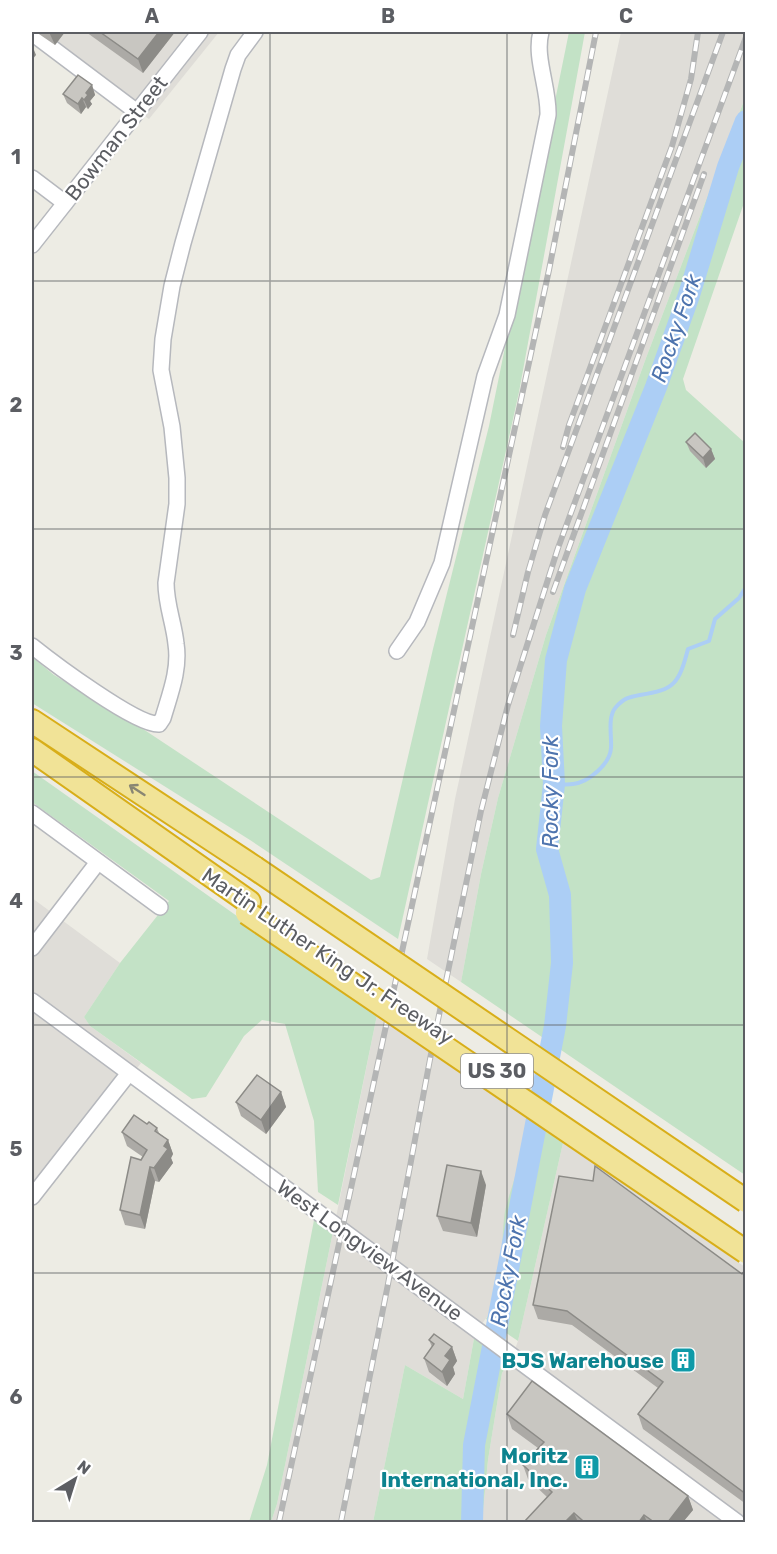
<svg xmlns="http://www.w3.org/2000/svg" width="777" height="1554" font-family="Rubik,sans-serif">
<rect width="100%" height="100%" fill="#edece4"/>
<g fill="#dfddd8">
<path d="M32,32H219L149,119Z"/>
<path d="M621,32H745V98L646,358L546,635L498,798L481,874L461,982L427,959L455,799Z"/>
<path d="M32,898L120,963L84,1017L90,1026L141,1063L37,1196L32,1191Z"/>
<path d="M377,1015L542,1129L530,1137L523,1153L506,1209L498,1289L493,1309L475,1333L463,1399L405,1365L373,1522H271L277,1504L334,1227Z"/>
<path d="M563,1143L745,1267V1522H482L488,1460L502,1373L511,1360L518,1341Z"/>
</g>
<g fill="#c3e2c6">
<path d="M569,32H585L519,392L398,939L250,840L32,703V657L54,675L143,729L371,880L380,877L433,649L489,426Z"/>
<path d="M745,98V200L683,379L686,390L745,443V1175L461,982L481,874L498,798L546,635L646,358Z"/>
<path d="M32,771L377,1015L338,1205L318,1192L314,1121L285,1024L262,1020L244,1036L206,1097L192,1099L90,1026L84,1017L120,963L169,901L32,802Z"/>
<path d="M542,1129L563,1143L518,1341L486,1319C505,1291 500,1244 505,1211C508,1198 513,1184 517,1171C524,1151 525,1141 542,1129Z"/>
<path d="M315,1215L334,1227L277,1504L271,1522H249L267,1465Z"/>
<path d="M475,1333L511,1360L502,1373L488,1460L482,1522H373L405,1365L463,1399Z"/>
</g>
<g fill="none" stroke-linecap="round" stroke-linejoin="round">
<path stroke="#accef5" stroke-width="4" d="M554,784C560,784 567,785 573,784C589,782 610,764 611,748C612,736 607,717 616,707C624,698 629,697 640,695C675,690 679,683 688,649L709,641L715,619L739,598L746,587"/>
<path stroke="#accef5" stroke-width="22" d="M472,1522L474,1445L555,1026L562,963L560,895L547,849L554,784L551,726L556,660L575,589L656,387L689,295L728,167L746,121"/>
<g stroke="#b6b8bd" stroke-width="18">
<g id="minor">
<path d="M32,33L137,112"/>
<path d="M32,178L65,203"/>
<path d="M32,245L200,32"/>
<path d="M32,646C52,662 137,726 159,724L163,718C170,694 180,669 176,644C174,623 166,605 166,583L177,504V478L172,427L161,370L163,339L172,286L183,243L233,69L238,55L255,32"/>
<path d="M397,651L417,622L442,563L485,376L507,315L548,115C549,88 534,57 541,32"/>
<path d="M32,813L160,907"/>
<path d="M32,948L98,862"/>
<path d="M32,1001L737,1522"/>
<path d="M32,1197L129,1073"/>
</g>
</g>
<g stroke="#d8ae19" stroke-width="26">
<g id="highway">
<path d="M32,721L255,868"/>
<path d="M32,750L249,902"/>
</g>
</g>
<use href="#minor" stroke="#fff" stroke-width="15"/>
<use href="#highway" stroke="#f1e397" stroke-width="22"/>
<g stroke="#b4b5b5" stroke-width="6">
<g id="rail">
<path d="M563,447L569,425L672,146L691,79L698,32"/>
<path d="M553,592L704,174"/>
<path d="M513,635L528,572L545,515L723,32"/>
<path d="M279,1522L549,270L596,32"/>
<path d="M341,1522L388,1284L431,1054L481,811L508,705L558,548L746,37"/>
</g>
</g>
<use href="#rail" stroke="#fff" stroke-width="4" stroke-dasharray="11" stroke-linecap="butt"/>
<g stroke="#d8ae19" stroke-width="26" stroke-linecap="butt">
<g id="highway-bridge">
<path d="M255,868L746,1201"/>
<path d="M247,913L746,1252"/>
</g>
</g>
<use href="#highway-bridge" stroke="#f1e397" stroke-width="22"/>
</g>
<g fill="#acaaa6">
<path d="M36,32H65L55,45Z"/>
<path d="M86,32H175L143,73Z"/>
<path d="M92,85L95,95L90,101L92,104L88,109L86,107L81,114L67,103L63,94Z"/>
<path d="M686,442L711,449L715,459L706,468L690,451Z"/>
<path d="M281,1092L286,1107L266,1134L241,1116L236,1102Z"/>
<path d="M147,1124L157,1128L159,1133L168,1140L173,1154L171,1158L173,1163L159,1182L155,1181L145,1229L125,1225L120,1210L143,1157L127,1146L122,1132Z"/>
<path d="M486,1185L477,1237L443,1231L437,1216Z"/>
<path d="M746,1269V1504L643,1429L638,1414L658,1388L572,1325L538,1319L533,1305L742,1274Z"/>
<path d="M429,1340L452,1347L457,1361L453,1367L455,1374L447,1386L429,1372L424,1358L432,1347Z"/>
<path d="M507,1414L688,1496L693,1510L683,1522H524L547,1497L528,1479L523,1465L538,1448L512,1429Z"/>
</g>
<g fill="#8c8b87">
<path d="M49,32H65L55,45Z"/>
<path d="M159,32H175L143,73L138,59Z"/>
<path d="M34,50L36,55L32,60V53Z"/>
<path d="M92,85L95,95L90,101L92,104L88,109L84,100L86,93Z"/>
<path d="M82,98L86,107L81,114L78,104Z"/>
<path d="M711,449L715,459L706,468L703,458Z"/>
<path d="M32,1061L34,1081L32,1074Z"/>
<path d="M281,1092L286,1107L266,1134L261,1120Z"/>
<path d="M168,1140L173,1154L171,1158L173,1163L159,1182L154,1168L164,1146Z"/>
<path d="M150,1167L155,1181L145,1229L140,1215Z"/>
<path d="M481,1171L486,1185L477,1237L471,1223Z"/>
<path d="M452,1347L457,1361L453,1367L455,1374L447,1386L442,1372L445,1356Z"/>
<path d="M688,1496L693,1510L683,1522H668Z"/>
<path d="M574,1513L578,1522H565Z"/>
<path d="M644,1515L647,1522H639Z"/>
</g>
<g fill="#c8c6c1" stroke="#8c8b87" stroke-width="1.5">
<path d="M100,32H159L138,59Z"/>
<path d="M78,75L92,85L86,93L88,95L84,100L82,98L78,104L63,94Z"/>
<path d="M695,433L711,449L703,458L686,442Z"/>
<path d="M257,1075L281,1092L261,1120L236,1102Z"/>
<path d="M134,1115L147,1124L149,1122L157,1128L155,1131L168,1140L164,1146L168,1149L154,1168L150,1167L140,1215L120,1210L131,1157L141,1160L147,1150L122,1132Z"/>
<path d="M447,1165L481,1171L471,1223L437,1216Z"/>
<path d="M595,1166L742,1274L746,1269V1494L638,1414L663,1382L567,1311L533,1305L559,1176L593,1181Z"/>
<path d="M434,1334L452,1347L445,1356L450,1360L442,1372L424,1358L434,1344L429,1340Z"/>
<path d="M532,1381L688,1496L668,1522H654L644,1515L639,1522H580L582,1520L574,1513L565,1522H524L552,1492L523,1465L544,1442L507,1414Z"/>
</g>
<defs><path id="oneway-shaft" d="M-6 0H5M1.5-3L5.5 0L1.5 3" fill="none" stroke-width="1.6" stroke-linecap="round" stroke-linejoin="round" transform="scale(1.5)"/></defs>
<use stroke="#898673" href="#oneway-shaft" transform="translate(137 790) rotate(-147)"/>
<path fill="none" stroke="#5c5e63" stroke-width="1.5" stroke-opacity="0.55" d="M270,32V1522M507,32V1522M32,281H746M32,529H746M32,777H746M32,1025H746M32,1273H746"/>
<defs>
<g id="building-square" transform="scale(1.35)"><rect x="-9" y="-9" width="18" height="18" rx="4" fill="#0f9aa8" stroke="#fff"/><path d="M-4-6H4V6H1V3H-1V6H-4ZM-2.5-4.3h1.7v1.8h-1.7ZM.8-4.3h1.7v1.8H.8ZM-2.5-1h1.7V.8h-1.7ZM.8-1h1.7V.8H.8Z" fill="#fff"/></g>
</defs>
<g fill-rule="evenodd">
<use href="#building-square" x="683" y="1360"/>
<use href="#building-square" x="587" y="1467"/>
</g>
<g text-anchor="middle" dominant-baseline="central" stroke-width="4.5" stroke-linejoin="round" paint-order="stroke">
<rect fill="#fff" stroke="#8d8e92" stroke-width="1.5" x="461" y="1054" width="72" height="34" rx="4.5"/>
<g font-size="20" font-weight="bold" fill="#5c5e63">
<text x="497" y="1071">US 30</text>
</g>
<g font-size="21" fill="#5c5e63" stroke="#fff">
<text transform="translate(116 138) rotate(-52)">Bowman Street</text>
<text transform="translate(328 956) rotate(34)">Martin Luther King Jr. Freeway</text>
<text transform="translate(370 1250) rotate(36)">West Longview Avenue</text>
</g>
<g font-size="21" font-weight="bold" fill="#0d838f" stroke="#fff" text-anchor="end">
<text x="664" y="1360">BJS Warehouse</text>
<text x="568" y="1455">Moritz<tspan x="568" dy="24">International, Inc.</tspan></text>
</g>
<g font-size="22" font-style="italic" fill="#4e74ae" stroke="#fff">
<text transform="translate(676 328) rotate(-71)">Rocky Fork</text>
<text transform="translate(550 792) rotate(-90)">Rocky Fork</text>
<text transform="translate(508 1271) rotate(-79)">Rocky Fork</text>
</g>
</g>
<rect width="777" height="1554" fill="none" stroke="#ffffff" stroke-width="66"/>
<g transform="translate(75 1479) rotate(38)" stroke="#ffffff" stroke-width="4.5" paint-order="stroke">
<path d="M0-4.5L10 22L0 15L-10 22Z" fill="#5c5e63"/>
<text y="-9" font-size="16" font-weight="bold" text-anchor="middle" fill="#5c5e63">N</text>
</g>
<rect x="33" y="33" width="711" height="1488" fill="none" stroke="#5c5e63" stroke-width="2"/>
<g font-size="20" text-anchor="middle" font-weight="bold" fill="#5c5e63">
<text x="152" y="23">A</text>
<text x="388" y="23">B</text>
<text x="626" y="23">C</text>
<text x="16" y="164">1</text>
<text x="16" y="412">2</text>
<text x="16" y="660">3</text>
<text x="16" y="908">4</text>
<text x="16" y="1156">5</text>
<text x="16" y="1404">6</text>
</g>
</svg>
